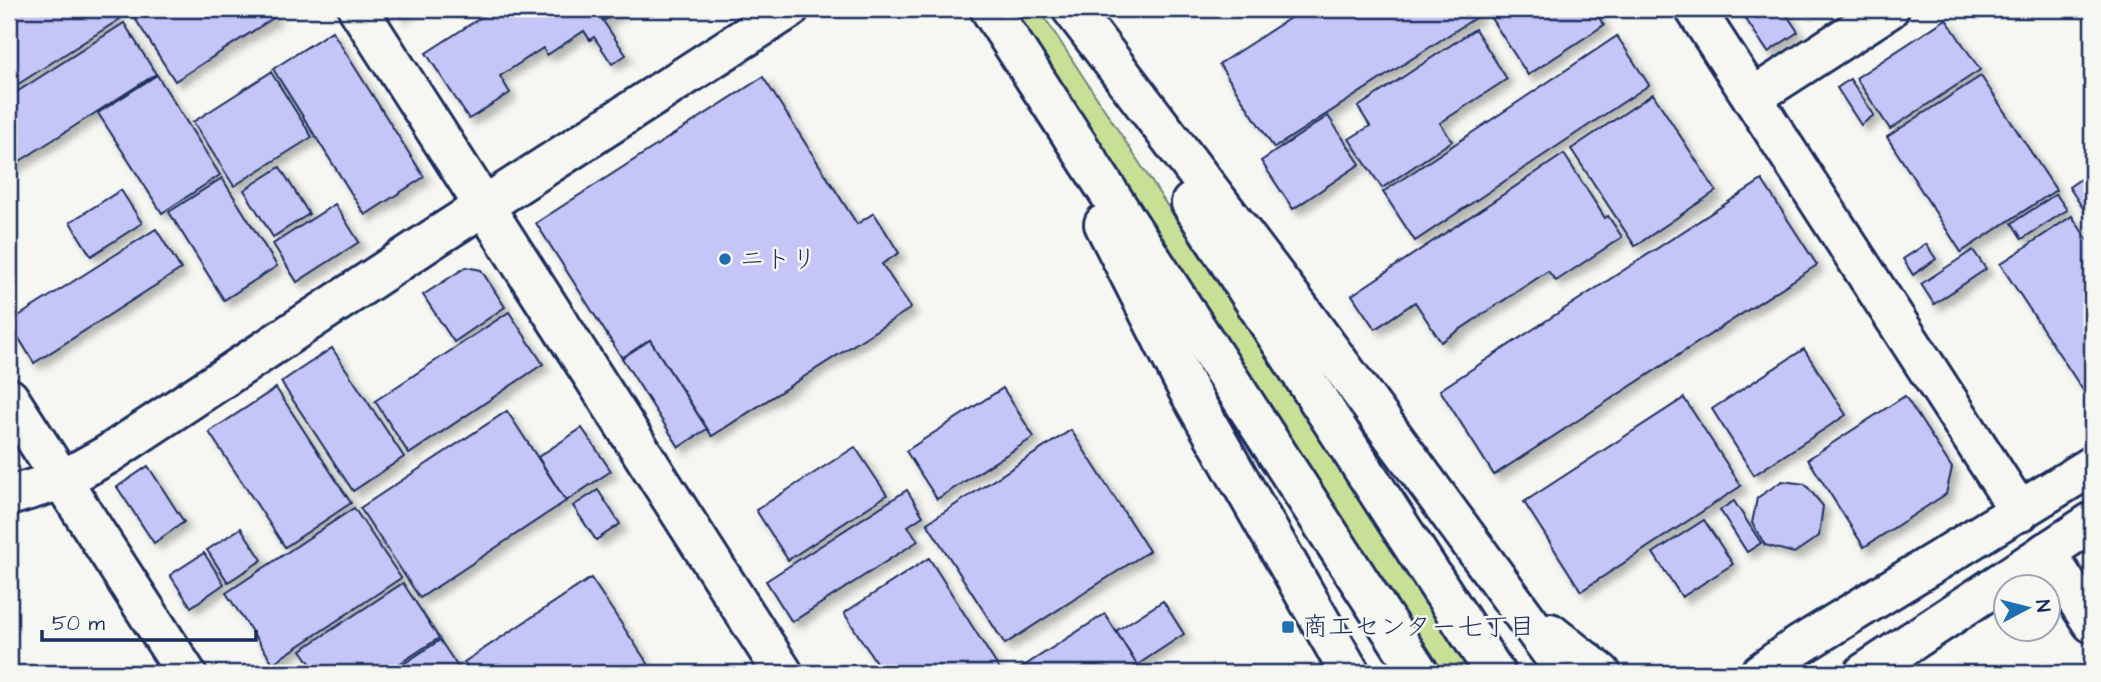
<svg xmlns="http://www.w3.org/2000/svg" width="2101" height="682" font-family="'Architects Daughter','Klee One',sans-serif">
<defs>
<filter id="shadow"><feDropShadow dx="6" dy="6" stdDeviation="3.5" flood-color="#0004"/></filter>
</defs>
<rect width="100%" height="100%" fill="#f6f6f2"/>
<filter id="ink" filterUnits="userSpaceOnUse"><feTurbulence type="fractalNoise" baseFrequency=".0143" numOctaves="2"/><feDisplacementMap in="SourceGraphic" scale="14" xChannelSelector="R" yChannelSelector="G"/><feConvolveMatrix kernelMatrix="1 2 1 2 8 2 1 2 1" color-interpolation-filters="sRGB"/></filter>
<g filter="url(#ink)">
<path fill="#c8e096" stroke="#72887a" stroke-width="2" d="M1014,9H1039L1472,673H1437L1207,315Z"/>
<g fill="#c5c5f7" stroke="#1b2f5e" stroke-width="2" filter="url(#shadow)">
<path d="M9,9H113L120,19L9,90Z"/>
<path d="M129,9H270L275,17L175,81Z"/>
<path d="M396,9H411L400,16Z"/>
<path d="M494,9H595L626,55L612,64L594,37L590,40L584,31L547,55L543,48L500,76L510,93L469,119L426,53Z"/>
<path d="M598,9H625L605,20Z"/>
<path d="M1284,9H1473L1478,16L1274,148L1219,64L1290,18Z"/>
<path d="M1485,9H1593L1604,25L1528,75Z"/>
<path d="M1739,9H1783L1798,32L1768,52Z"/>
<path d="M1946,19L1980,70L1890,129L1856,78Z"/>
<path d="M124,23L156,74L9,168V97Z"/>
<path d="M1475,29L1507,79L1440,123L1452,141L1382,188L1349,139L1370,126L1358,107Z"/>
<path d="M332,31L424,177L365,215L273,69Z"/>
<path d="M1617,36L1649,85L1415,241L1383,192Z"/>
<path d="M271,72L312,137L234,186L193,122Z"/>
<path d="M157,75L220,175L162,213L98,113Z"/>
<path d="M1981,76L2056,190L1961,252L1887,137Z"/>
<path d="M763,77L857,224L874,213L899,253L882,264L911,308L712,436L650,340L622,358L536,223Z"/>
<path d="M1850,79L1874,115L1861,125L1837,88Z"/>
<path d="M1653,94L1716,191L1635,246L1571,149Z"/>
<path d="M1328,116L1360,164L1293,209L1261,161Z"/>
<path d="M1564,154L1605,218L1608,216L1622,237L1556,281L1548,271L1441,342L1415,302L1375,329L1352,295Z"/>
<path d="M280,167L309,214L273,237L244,190Z"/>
<path d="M2092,171V222L2069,187Z"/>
<path d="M222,178L277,266L224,300L169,212Z"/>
<path d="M1762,180L1817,265L1494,475L1440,390Z"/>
<path d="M121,190L142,223L91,256L70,222Z"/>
<path d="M2056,194L2067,210L2022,239L2012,223Z"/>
<path d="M335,204L359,242L297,282L273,244Z"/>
<path d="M2072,216L2092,247V404L2000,264Z"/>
<path d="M156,229L181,269L34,363L9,322Z"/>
<path d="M1926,244L1936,259L1913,275L1903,259Z"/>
<path d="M1973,250L1986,269L1934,304L1921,284Z"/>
<path d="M466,267L481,270L505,307L454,342L423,295Z"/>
<path d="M509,312L543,364L409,454L375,401Z"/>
<path d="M650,340L707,429L679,447L622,358Z"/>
<path d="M332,348L404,457L353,491L281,382Z"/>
<path d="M1804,349L1846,415L1754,475L1712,409Z"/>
<path d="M276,388L351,503L285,547L209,432Z"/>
<path d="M1003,388L1034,437L937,499L906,451Z"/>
<path d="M1905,396L1952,468L1946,494L1864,547L1808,459Z"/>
<path d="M1684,398L1741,486L1581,591L1524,502Z"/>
<path d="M507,411L566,501L420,598L360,508Z"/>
<path d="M582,428L611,471L566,501L538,457Z"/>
<path d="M1071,430L1149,551L1005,644L927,523Z"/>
<path d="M855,447L887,495L788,560L756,510Z"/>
<path d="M148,466L184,522L154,543L117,487Z"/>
<path d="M1782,481L1805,484L1823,506L1819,536L1794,553L1765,545L1752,523L1757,498Z"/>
<path d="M598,490L620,524L596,540L573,506Z"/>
<path d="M907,490L923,516L908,526L918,541L792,622L766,581Z"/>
<path d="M1734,501L1761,543L1747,552L1720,510Z"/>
<path d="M354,508L401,578L273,663L226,593Z"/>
<path d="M1704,520L1733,564L1682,597L1653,553Z"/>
<path d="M241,528L262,560L228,582L207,550Z"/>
<path d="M204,553L224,584L191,607L170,575Z"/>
<path d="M929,558L1000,670L996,673H883L844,613Z"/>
<path d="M591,578L654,673H472L464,662Z"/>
<path d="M403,583L439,638L385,673H317L301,650Z"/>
<path d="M1163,601L1184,634L1137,665L1116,631Z"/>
<path d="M1105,614L1137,665L1124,673H1013Z"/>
<path d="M440,640L462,673H390Z"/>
<path d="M1137,665L1142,673H1124Z"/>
</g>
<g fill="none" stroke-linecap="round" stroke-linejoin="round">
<g stroke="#1b2f5e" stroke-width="44">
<g id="secondary">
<path d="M358,9L783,673"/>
<path d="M990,9L1419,673"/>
<path d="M1072,9L1300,309L1566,673"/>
<path d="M1695,9L2020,512"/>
<path d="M1753,97L1889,9"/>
<path d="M1191,203L1495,673"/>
<path d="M1104,224L1187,388L1350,673"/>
<path d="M9,398L186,673"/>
<path d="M9,496L62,480L107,455L439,235L789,9"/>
<path d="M2046,552L2092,623"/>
<path d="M1550,633L1601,673"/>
<path d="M1760,673L1792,650L2092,466"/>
<path d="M1864,673L2092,522"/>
</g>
</g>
<use href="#secondary" stroke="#f6f6f2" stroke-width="38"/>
</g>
</g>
<g fill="#1f6fb2" stroke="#f6f6f2" stroke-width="2.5">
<circle cx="725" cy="259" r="7"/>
<rect x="1281" y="620" width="14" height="14" rx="3.5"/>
</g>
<g text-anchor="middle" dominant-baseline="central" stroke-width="5" stroke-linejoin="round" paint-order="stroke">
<g font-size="26" fill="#1b2f5e" stroke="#f6f6f2" text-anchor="start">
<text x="739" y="259">ニトリ</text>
<text x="1302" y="627">商工センター七丁目</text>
</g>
</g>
<rect width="2101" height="682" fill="none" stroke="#f6f6f2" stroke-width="35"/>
<rect x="18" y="18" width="2066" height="647" fill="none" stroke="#1b2f5e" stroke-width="2.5" filter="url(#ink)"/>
<g transform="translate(2027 608) rotate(83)"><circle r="33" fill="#f6f6f2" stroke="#9ea6b7" stroke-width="2"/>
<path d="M0-5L12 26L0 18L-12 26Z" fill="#1f6fb2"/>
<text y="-10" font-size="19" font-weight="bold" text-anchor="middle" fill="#1b2f5e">N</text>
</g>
<path d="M42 630v10h214v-10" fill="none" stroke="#1b2f5e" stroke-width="3.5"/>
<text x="52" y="630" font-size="21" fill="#1b2f5e" stroke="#f6f6f2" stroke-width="5" paint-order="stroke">50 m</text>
</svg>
